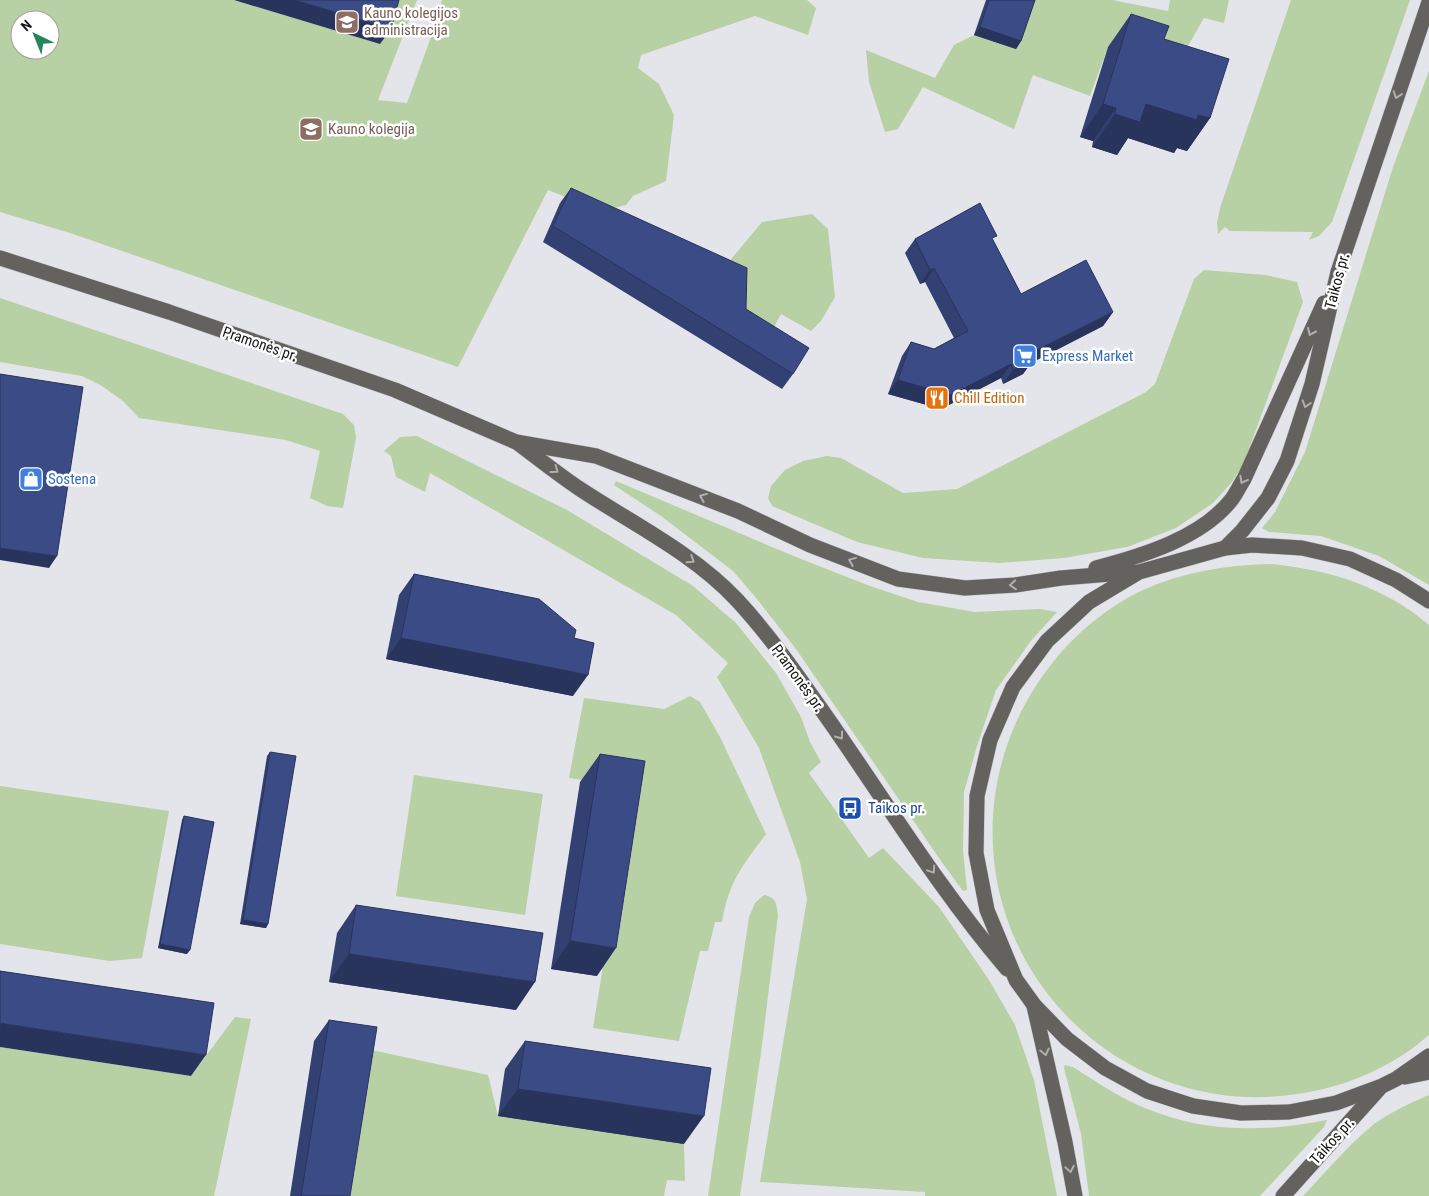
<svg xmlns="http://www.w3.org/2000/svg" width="1429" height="1196" font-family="'Roboto Condensed',sans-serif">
<rect width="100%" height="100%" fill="#e3e5ea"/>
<g fill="#b7d0a4" fill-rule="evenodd">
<path d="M0,0H234L380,44L393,0H417L378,100L407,103L435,26L442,0H807L816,8L808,35L755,16L641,55L638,68L659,84L674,115L666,181L633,196L626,205L601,211L548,190L458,367L70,233L0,212ZM20,20H50V50H20Z"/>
<path d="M1033,0H1112L1168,11L1170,0H1229L1224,23L1204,18L1184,53L1108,47L1090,96L1033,75L1014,129L923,87L898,129L885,132L869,82L866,50L935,78L954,45L974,35L1016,49Z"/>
<path d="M1291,0H1410L1332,222L1319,236L1309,240L1313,232L1230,231L1225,227L1218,234L1217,223L1220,208Z"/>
<path d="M1429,71V585L1379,556L1321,536L1269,532L1262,528L1275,512L1305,452L1393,167Z"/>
<path d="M812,214L828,229L835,297L821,321L811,331L781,314L766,342L736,324L728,263L762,222Z"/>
<path d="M1204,270L1265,275L1297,282L1303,302L1243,465L1232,482L1213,503L1176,528L1127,547L1064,558L999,563L923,558L857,542L772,506L768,498L771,486L785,470L803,461L827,456L841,458L903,493L957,489L1146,392L1155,384L1194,279Z"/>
<path d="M0,298L343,414L354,425L356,438L343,508L327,506L310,498L320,451L286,440L139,418L123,401L102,386L82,376L0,362Z"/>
<path d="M417,436L567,510L693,586L736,623L776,673L801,717L810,742L821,762L809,773L869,858L883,848L939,907L989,980L1015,1025L1034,1080L1057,1196H925V1192L760,1182L807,899L800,862L759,748L717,677L728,663L676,615L430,473L425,492L396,477L391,456L384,451L400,437Z"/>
<path d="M616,481L796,557L870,586L918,602L975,612L1040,609L1057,612L1030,642L996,690L977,746L964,792L963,850L967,890L963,891L941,861L796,649L757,599L733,571L661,516L614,485Z"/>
<path d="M1269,564C1327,569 1383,586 1429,625V1035C1379,1079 1312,1099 1246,1097C1193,1095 1140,1076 1097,1043C976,950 958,779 1054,661C1077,632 1109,606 1143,590C1183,572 1225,565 1269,564Z"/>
<path d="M690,696L700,702L720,737L766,834C742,866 729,881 722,922H715L708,951H700L679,1041L593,1028L632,787L569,778L584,698L664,709Z"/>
<path d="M414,775L543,794L525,915L396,896Z"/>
<path d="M0,786L169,811L142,958L110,961L0,944Z"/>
<path d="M764,895C777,898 776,903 778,915L761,1053L740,1196H708L749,917L755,903Z"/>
<path d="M235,1017L251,1019L214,1196H0V1047L191,1076Z"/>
<path d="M362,1048L488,1075L498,1116L684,1144L685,1181L667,1180L664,1196H339Z"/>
<path d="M1065,1065L1073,1067C1101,1085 1129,1104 1161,1114C1214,1133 1272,1131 1327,1120L1324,1127L1260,1196H1089L1081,1134L1064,1068Z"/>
<path d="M1429,1095V1196H1303C1326,1172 1348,1145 1374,1124C1391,1112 1410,1103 1429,1095Z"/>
</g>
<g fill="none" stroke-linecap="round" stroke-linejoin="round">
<g stroke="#bec0c4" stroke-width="16">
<g id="major">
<path d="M0,258L169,312L395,390L516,442L596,456L738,511L810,545L898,579L965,588L1015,585L1061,578L1135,572"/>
<path d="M519,444C539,459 559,475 580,489C633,524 693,553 737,600C774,640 804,685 835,729C891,810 943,894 1007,969"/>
<path d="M1225,548L1242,531L1268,498L1287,461L1312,384L1338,272L1429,2"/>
<path d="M1096,568C1142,556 1202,538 1232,499C1237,492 1240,485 1244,479L1324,303"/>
<path d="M1429,601L1396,580L1350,559L1302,548L1252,545L1225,548L1139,572L1089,602L1047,641L1013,687L990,740L977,796L976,853L987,910L1016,980L1034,1005L1067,1039L1105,1068L1147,1091L1193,1106L1241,1113L1289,1112L1336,1103L1382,1086L1396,1079L1429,1056"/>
<path d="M1034,1006L1065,1142L1075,1196"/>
<path d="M1405,1077L1429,1072"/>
<path d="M1283,1196L1379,1089"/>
</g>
</g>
<use href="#major" stroke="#64625f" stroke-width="15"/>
</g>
<g fill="#334072">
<path d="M986,0H1035L1021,41L1016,49L974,35Z"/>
<path d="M1131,14L1164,39L1210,118L1187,151L1177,148L1174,153L1128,138L1117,155L1092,147L1093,141L1080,137L1108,47Z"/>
<path d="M571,188L746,309L793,374L782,389L543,242L560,203Z"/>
<path d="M915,239L993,241L1021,294L1113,312L1103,326L1031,363L1023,374L1003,384L1001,378L941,409L888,394L902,356L911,342L934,349L954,338L925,282L920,284L905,253Z"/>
<path d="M414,574L574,638L573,696L386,659L399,595Z"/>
<path d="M270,752L268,924L266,928L240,924L267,756Z"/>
<path d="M600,754L597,976L551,969L580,782Z"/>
<path d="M184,816L187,954L158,948L182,820Z"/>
<path d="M356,905L516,1010L329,982L337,933Z"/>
<path d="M329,1020L350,1196H290L314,1041Z"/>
<path d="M525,1041L684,1144L498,1116L505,1069Z"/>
</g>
<g fill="#29345d">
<path d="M234,0H295L391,29L380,44Z"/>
<path d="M980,27L1021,41L1016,49L974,35Z"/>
<path d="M1103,104L1116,108L1093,141L1080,137Z"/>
<path d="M1146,104L1198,115L1210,118L1187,151L1177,148L1174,153L1128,138L1117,155L1092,147L1115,114Z"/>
<path d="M934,268L925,282L920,284L930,270Z"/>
<path d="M1113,312L1103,326L1031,363L1023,374L1003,384L1013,370L1029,354Z"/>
<path d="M1011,364L1001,378L941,409L888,394L898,380Z"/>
<path d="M0,548L57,556L49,568L0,560Z"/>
<path d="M401,638L588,675L573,696L386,659Z"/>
<path d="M243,920L268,924L266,928L240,924Z"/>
<path d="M570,941L616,948L597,976L551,969Z"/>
<path d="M160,944L190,950L187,954L158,948Z"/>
<path d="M349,954L535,982L516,1010L329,982Z"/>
<path d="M0,1023L206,1055L191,1076L0,1047Z"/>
<path d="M518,1089L704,1116L684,1144L498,1116Z"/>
</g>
<g fill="#3b4b85" stroke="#29345d">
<path d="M295,0H399L391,29Z"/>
<path d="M989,0H1035L1021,41L980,27Z"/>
<path d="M1131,14L1169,26L1164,39L1229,59L1210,118L1198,115L1197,120L1146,104L1140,122L1115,114L1116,108L1103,104Z"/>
<path d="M571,188L747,268L746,309L809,348L793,374L553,226Z"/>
<path d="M980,203L997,236L992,238L1021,294L1086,260L1113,312L1029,354L1032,360L1013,370L1011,364L951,395L898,380L911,342L934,349L968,331L934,268L930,270L915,239Z"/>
<path d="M0,374L83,387L57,556L0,548Z"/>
<path d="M414,574L539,599L576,630L574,638L594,643L588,675L401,638Z"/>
<path d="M270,752L296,756L268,924L243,920Z"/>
<path d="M600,754L645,761L616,948L570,941Z"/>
<path d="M184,816L214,822L190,950L160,944Z"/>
<path d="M356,905L543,933L535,982L349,954Z"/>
<path d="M0,971L214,1003L206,1055L0,1023Z"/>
<path d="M329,1020L377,1027L350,1196H301Z"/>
<path d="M525,1041L711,1068L704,1116L518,1089Z"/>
</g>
<defs><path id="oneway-chevron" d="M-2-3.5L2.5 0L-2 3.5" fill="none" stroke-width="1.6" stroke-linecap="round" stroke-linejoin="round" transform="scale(1.25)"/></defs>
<g stroke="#b2b0af">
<use href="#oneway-chevron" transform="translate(1397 95) rotate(109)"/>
<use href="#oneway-chevron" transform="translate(1311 332) rotate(114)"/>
<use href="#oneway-chevron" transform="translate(1306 404) rotate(108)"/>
<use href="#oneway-chevron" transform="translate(555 470) rotate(36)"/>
<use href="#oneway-chevron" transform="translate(1243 480) rotate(119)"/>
<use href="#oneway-chevron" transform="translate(703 497) rotate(-158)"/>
<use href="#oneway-chevron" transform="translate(691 560) rotate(33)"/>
<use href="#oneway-chevron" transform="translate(852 561) rotate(-158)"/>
<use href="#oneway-chevron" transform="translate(1013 585) rotate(175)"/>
<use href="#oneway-chevron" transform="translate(840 736) rotate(55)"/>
<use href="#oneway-chevron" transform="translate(932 870) rotate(56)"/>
<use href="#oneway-chevron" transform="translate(1045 1052) rotate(77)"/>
<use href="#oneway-chevron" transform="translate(1070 1169) rotate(80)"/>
</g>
<defs>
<g id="university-square" transform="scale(1.25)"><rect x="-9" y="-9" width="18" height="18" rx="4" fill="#8d6e63" stroke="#fff"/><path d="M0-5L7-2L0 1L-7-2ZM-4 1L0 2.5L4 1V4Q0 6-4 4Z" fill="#fff"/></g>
<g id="supermarket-square" transform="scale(1.25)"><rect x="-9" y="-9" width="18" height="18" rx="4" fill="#3f7fe0" stroke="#fff"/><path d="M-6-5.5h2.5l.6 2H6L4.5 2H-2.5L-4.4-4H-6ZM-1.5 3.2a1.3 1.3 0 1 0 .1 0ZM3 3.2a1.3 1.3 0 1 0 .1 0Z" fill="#fff"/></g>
<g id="restaurant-square" transform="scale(1.25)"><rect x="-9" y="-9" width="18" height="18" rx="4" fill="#e8710a" stroke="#fff"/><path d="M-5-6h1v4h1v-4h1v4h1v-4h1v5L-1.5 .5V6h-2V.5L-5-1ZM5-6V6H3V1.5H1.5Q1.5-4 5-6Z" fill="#fff"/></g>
<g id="shop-square" transform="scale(1.25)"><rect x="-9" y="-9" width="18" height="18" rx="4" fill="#3f7fe0" stroke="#fff"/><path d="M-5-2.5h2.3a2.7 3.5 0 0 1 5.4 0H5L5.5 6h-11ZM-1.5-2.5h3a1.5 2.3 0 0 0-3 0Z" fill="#fff"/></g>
<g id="bus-square" transform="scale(1.25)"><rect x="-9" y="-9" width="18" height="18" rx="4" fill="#1a4fb4" stroke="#fff"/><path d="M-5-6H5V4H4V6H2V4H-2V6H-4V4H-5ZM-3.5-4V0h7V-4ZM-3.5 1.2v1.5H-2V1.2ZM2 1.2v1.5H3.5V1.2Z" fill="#fff"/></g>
</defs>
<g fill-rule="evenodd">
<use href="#university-square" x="347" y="22"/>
<use href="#university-square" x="311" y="129"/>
<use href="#supermarket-square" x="1025" y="356"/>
<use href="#restaurant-square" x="937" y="398"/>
<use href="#shop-square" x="31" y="479"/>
<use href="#bus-square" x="850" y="808"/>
</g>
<g text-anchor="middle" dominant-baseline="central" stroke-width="5" stroke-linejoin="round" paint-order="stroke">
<g font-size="15" fill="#785e54" stroke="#fff" text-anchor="start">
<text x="364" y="13">Kauno kolegijos<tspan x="364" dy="17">administracija</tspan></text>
<text x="328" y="129">Kauno kolegija</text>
</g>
<g font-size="15" fill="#151517" stroke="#fff">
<text transform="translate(1337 281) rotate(-75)">Taikos pr.</text>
<text transform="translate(260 344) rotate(19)">Pramonės pr.</text>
<text transform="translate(798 678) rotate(54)">Pramonės pr.</text>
<text transform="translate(1332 1141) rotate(-48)">Taikos pr.</text>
</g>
<g font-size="15" fill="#366cbe" stroke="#fff" text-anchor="start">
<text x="1042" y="356">Express Market</text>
<text x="48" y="479">Sostena</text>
</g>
<g font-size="15" fill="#c56008" stroke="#fff" text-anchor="start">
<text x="954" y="398">Chill Edition</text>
</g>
<g font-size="15" fill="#164399" stroke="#fff" text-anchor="start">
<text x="868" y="808">Taikos pr.</text>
</g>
</g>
<g transform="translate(35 35) rotate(317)"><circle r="24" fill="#ffffff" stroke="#a1a1a2"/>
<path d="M0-4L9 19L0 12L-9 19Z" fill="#24855e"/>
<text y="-8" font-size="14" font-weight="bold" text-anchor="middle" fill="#151517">N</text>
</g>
</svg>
